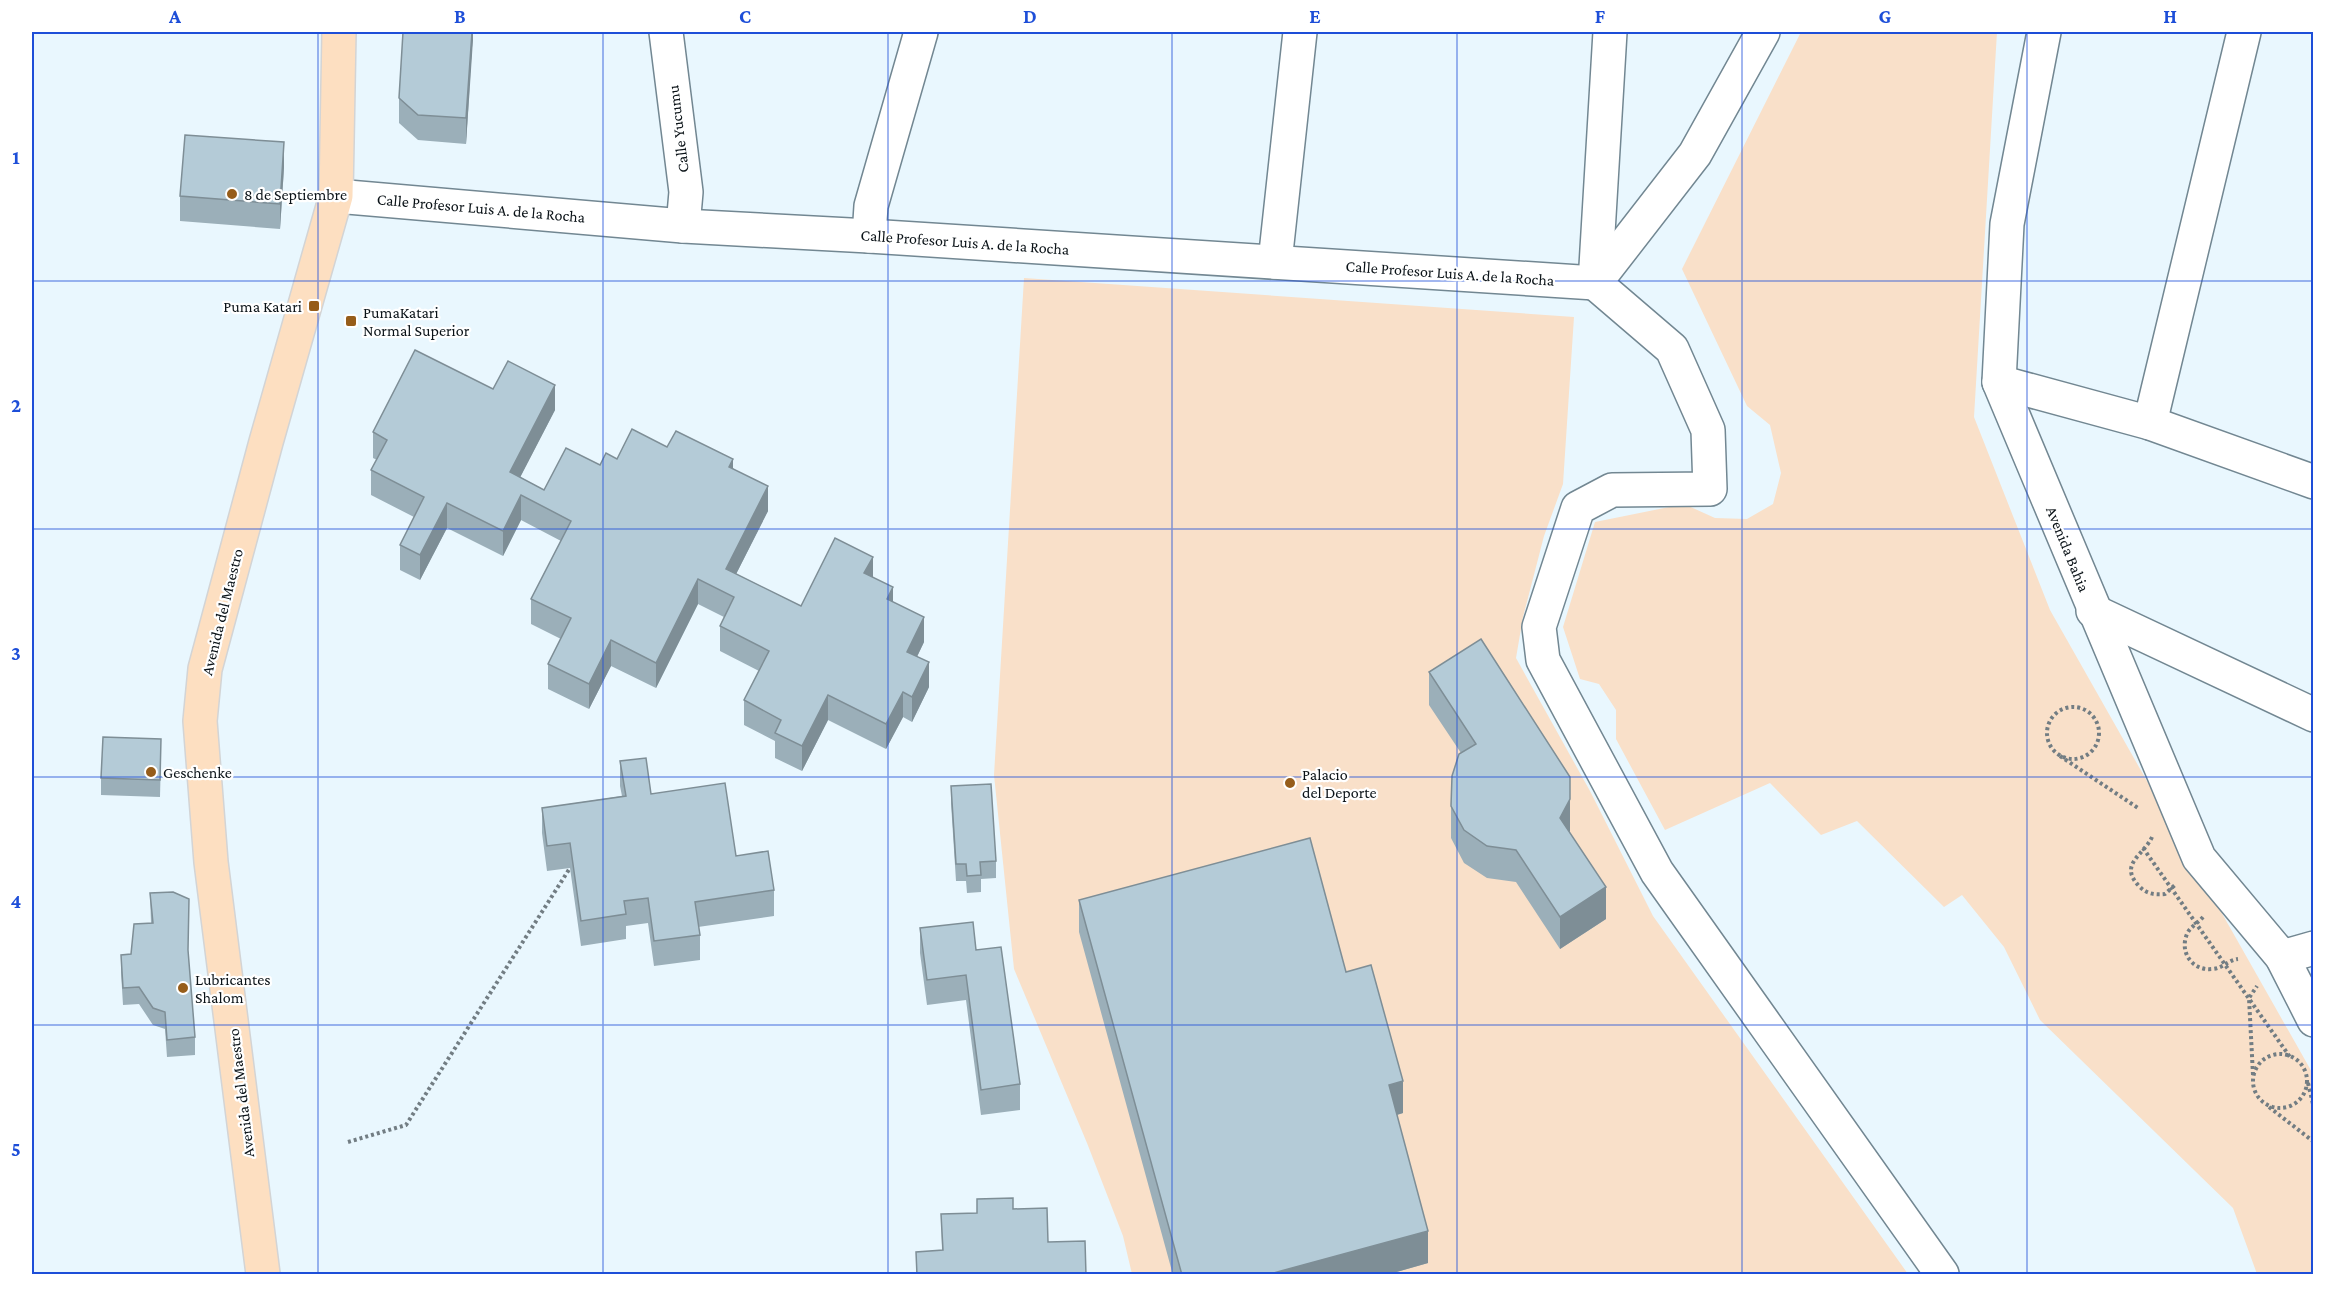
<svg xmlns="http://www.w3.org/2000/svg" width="2345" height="1306" font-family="'Crimson Pro',serif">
<rect width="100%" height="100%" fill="#e9f7fe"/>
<g fill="#f9e0c9">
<path d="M1801,32H1997L1974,417L2050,610L2313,1074V1274H2257L2233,1208L2040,1020L2004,947L1962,895L1944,907L1857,821L1821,835L1770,783L1665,830L1616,739V710L1599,684L1580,679L1563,627L1595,522L1684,504L1715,518L1747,519L1773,504L1781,473L1770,425L1747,406L1682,269Z"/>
<path d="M1024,278L1574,317L1563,484L1544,536L1523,617L1516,658L1590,791L1653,916L1908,1274H1132L1123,1236L1087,1143L1014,969L994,775Z"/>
</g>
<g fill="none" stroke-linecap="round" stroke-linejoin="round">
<g stroke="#728792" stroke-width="36">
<g id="minor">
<path d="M666,32L686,192L683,226"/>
<path d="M2044,32L2007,224L1999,382L2199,858L2282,957L2314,1020"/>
<path d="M336,196L683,226L869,236L1595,283"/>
<path d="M869,236L871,206L921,32"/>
<path d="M1275,262L1300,32"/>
<path d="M1595,283L1672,349L1708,430L1710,489L1612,490L1578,508L1539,627L1543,660L1657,872L1942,1274"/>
<path d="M1595,283L1695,154L1763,32"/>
<path d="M1595,283L1610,32"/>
<path d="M1999,382L2150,423L2314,482"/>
<path d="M2150,423L2244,32"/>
<path d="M2093,611L2314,715"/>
<path d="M2282,957L2314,948"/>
</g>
</g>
<g stroke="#d3d4d5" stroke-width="36">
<path id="major" d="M263,1274L211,862L200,721L205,669L266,442L336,196L339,32"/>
</g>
<g stroke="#727d83" stroke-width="4" stroke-dasharray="3 3" stroke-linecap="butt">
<circle cx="2073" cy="733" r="26"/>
<path d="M2060,756L2138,808"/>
<path d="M2152,837C2144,855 2118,864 2139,886C2146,894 2155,895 2165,894L2175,885"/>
<path d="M2143,848L2290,1057"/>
<path d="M2203,917C2198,923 2190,927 2187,934C2179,953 2193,971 2212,969C2222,969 2228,960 2238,959"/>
<circle cx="2280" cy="1081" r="27"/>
<path d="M2253,1075L2249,998L2257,986"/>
<path d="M2308,1083L2314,1108"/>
<path d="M2269,1107L2314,1142"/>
<path d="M348,1142L406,1125L570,868"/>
</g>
<use href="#minor" stroke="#fff" stroke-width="33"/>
<use href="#major" stroke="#fddfc1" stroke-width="33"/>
</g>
<g fill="#9bafb9">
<path d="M473,32L466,144L418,140L399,123V98Z"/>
<path d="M284,167L280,229L180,221V196Z"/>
<path d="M493,389L555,410L520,477L544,490L617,459L667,447L733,468L768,511L736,574L801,606L873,577L924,642L917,657L929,687L912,722L903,717L886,749L828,720L802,771L775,758V741L744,725V700L759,671L720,651V626L724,617L698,604L656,688L611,666L589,709L548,689V664L561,639L531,624V599L561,541L521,520L503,556L447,528L420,580L400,570V545L414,517L371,495V470L377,460L373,458V432Z"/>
<path d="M1429,672L1570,809L1569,832L1606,919L1560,949L1516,882L1487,878L1464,863L1451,838V806L1461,753L1429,705Z"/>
<path d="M161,756L160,797L101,795V778Z"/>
<path d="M620,761L651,794L736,856L774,890V916L698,927L700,935V960L654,966L648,923L626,926V939L581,946L570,868L547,871L542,833V808L622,796L620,786Z"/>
<path d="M951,786L996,861V878L981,879V892L967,893L966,881H956L951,803Z"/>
<path d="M150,893L188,953L195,1037V1055L167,1057L165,1029L153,1025L139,1004L123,1005L121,972V955L131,954L151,923Z"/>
<path d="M1079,900L1346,972L1403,1113L1397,1115L1428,1263L1386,1275H1173L1079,932Z"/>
<path d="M920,928L976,950L1020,1084V1110L981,1115L966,1000L927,1005L920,953Z"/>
<path d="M1013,1209L1086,1275H916V1252L942,1250L941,1214L977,1213Z"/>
</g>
<g fill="#7e8e96">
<path d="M472,32H473V40L466,144V118Z"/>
<path d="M284,142V167L280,229V204Z"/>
<path d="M555,385V410L510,497V472Z"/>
<path d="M733,459V484L729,467Z"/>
<path d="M768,486V511L726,594V569Z"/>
<path d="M521,495V520L503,556V531Z"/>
<path d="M447,503V528L420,580V555Z"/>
<path d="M873,557V582L864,573Z"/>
<path d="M698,579V604L656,688V663Z"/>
<path d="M893,587V612L887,599Z"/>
<path d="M924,617V642L907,677V652Z"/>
<path d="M611,640V666L589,709V684Z"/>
<path d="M929,662V687L912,722V697Z"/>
<path d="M903,692V717L886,749V724Z"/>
<path d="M828,695V720L802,771V746Z"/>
<path d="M1570,777V831L1560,850V818Z"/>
<path d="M1606,887V919L1560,949V917Z"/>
<path d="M1403,1081V1113L1389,1117V1085Z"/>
<path d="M1428,1231V1263L1386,1275H1266Z"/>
</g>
<g fill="#b4cbd7" stroke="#7e8e96" stroke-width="1.5">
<path d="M403,32H472L466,118L418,115L399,98Z"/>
<path d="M185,135L284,142L280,204L180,196Z"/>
<path d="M415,350L493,389L508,361L555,385L510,472L544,490L566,448L600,465L606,453L617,459L632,429L667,447L676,431L733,459L729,467L768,486L726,569L801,606L835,538L873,557L864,573L893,587L887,599L924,617L907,652L929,662L912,697L903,692L886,724L828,695L802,746L775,733L781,720L744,700L769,651L720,626L734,597L698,579L656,663L611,640L589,684L548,664L571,618L531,599L571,521L521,495L503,531L447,503L420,555L400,545L424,497L371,470L387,440L373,432Z"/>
<path d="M1481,639L1570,777V799L1560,818L1606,887L1560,917L1516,850L1487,846L1464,830L1451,806L1452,776L1459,754L1476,744L1429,672Z"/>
<path d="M103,737L161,739L160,780L101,778Z"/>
<path d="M646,758L651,794L725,783L736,856L768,851L774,890L695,902L700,935L654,941L648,898L624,901L626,914L581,921L570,843L547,846L542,808L626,796L620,761Z"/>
<path d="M991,784L996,861L980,862L981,875L967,876L966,864H956L951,786Z"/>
<path d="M1310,838L1346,972L1371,965L1403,1081L1389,1085L1428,1231L1266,1275H1182L1079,900Z"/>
<path d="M173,892L189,899L188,950L195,1037L167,1040L165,1012L153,1008L139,987L123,988L121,955L131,954L134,924L153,923L150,893Z"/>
<path d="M973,922L976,950L1001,947L1020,1084L981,1090L966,975L927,980L920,928Z"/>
<path d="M1013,1198V1209L1047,1208L1048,1242L1085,1241L1086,1275H917L916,1252L943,1250L941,1214L977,1213V1199Z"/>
</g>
<path fill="none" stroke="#1d4ed8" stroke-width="1.5" stroke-opacity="0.55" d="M318,32V1274M603,32V1274M888,32V1274M1172,32V1274M1457,32V1274M1742,32V1274M2027,32V1274M32,281H2314M32,529H2314M32,777H2314M32,1025H2314"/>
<g fill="#965d1a" stroke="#fff" stroke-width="2">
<circle cx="232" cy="194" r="6"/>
<rect x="308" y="300" width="12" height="12" rx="3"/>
<rect x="345" y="315" width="12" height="12" rx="3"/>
<circle cx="151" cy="772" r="6"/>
<circle cx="1290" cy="783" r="6"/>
<circle cx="183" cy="988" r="6"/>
</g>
<g text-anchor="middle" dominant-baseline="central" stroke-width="4.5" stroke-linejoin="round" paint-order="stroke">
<g font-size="16" fill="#0a1217" stroke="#fff">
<text transform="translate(678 129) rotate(-97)">Calle Yucumu</text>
<text transform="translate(481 208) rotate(5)">Calle Profesor Luis A. de la Rocha</text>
<text transform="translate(965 242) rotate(4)">Calle Profesor Luis A. de la Rocha</text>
<text transform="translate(1450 273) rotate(4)">Calle Profesor Luis A. de la Rocha</text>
<text transform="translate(2068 549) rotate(68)">Avenida Bahia</text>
<text transform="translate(222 612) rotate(-76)">Avenida del Maestro</text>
<text transform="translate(241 1093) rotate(-97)">Avenida del Maestro</text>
</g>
<g font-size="16" fill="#0a1217" stroke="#fff" text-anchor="start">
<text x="244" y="194">8 de Septiembre</text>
<text x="302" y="306" text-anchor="end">Puma Katari</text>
<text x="363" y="312">PumaKatari<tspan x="363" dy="18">Normal Superior</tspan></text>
<text x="163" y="772">Geschenke</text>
<text x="1302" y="774">Palacio<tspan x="1302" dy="18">del Deporte</tspan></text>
<text x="195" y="979">Lubricantes<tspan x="195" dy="18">Shalom</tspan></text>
</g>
</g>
<rect width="2345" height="1306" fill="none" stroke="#ffffff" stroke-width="66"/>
<rect x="33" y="33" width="2279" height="1240" fill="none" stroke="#1d4ed8" stroke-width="2"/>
<g font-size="20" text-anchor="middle" font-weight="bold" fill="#1d4ed8">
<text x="175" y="23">A</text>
<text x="460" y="23">B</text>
<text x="745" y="23">C</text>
<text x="1030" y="23">D</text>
<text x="1315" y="23">E</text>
<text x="1600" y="23">F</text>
<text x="1885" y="23">G</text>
<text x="2170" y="23">H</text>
<text x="16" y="164">1</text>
<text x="16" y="412">2</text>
<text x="16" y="660">3</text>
<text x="16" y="908">4</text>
<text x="16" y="1156">5</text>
</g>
</svg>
